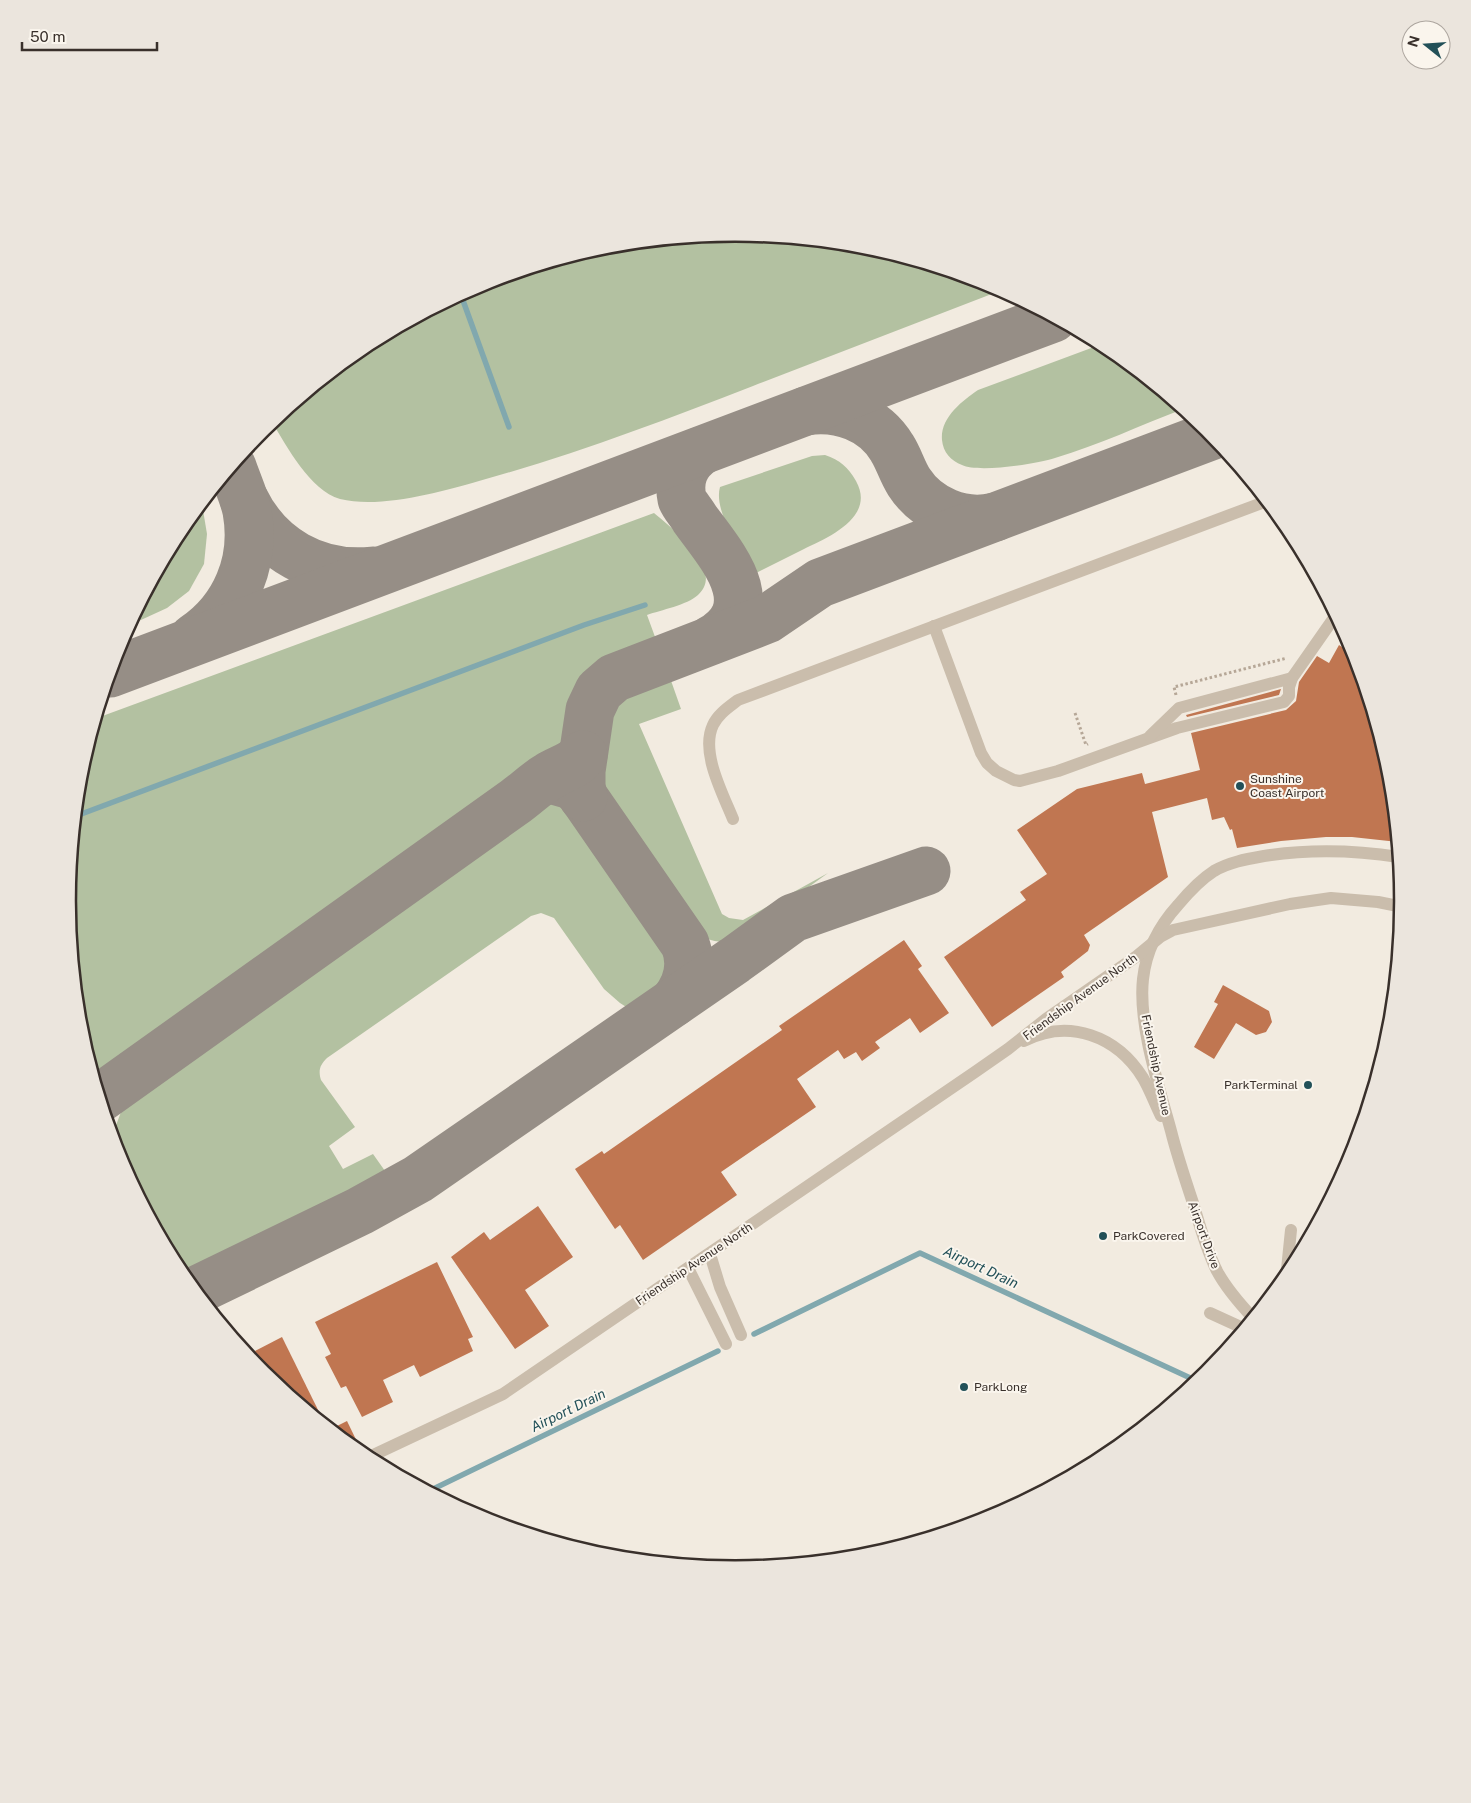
<svg xmlns="http://www.w3.org/2000/svg" width="1471" height="1803" font-family="'Public Sans',sans-serif">
<rect width="100%" height="100%" fill="#f2ebe0"/>
<g fill="#b3c1a1">
<path d="M736,234L866,246L991,284L1002,290C919,322 836,354 753,386C663,421 573,455 479,481C440,492 380,509 340,499C310,490 287,447 272,422L365,346L480,284L605,246Z"/>
<path d="M1102,344L1183,409C1141,425 1099,445 1055,458C1037,464 978,473 962,465C951,461 943,452 942,440C940,418 962,401 978,390Z"/>
<path d="M825,455C840,460 848,467 856,481C876,517 829,537 804,549C788,557 772,565 756,573C742,552 713,512 720,487L812,456Z"/>
<path d="M202,504L207,534L204,564L189,591L167,608L130,625L180,530Z"/>
<path d="M654,513C672,528 726,570 698,595C687,605 661,610 647,615L658,645C623,658 584,667 575,707C571,721 571,736 569,750L97,1085L80,1032L68,901L80,771L97,718Z"/>
<path d="M669,675L681,709L639,724L722,914L729,918L743,920L828,873L736,940C719,944 706,941 693,930L603,802C601,795 597,788 597,780C596,762 602,717 614,703C626,690 653,682 669,675Z"/>
<path d="M547,800H556L568,804L669,947C684,983 660,994 634,1012L620,1003L604,989L554,918L541,913L531,916L327,1058C320,1065 318,1070 321,1080L355,1127L329,1146L343,1169L373,1154L390,1178L185,1278L180,1272L118,1157L112,1136L124,1104L137,1085L533,804Z"/>
</g>
<g fill="none" stroke-linecap="round" stroke-linejoin="round">
<g stroke="#81a8ae" stroke-width="5.5">
<path d="M461,295L509,427"/>
<path d="M76,816L584,625L645,605"/>
<path d="M754,1334L920,1253L1199,1382"/>
<path d="M429,1491L718,1351"/>
</g>
<g stroke="#968e86" stroke-width="49">
<path d="M806,411C839,406 874,418 892,448C899,459 902,471 909,482C927,510 963,525 995,517"/>
<path d="M701,451C684,463 678,479 682,499C685,506 691,512 695,519C721,555 769,606 711,640"/>
<path d="M244,499C268,549 317,577 373,571"/>
<path d="M194,638C236,610 256,561 247,511C244,496 237,482 232,467"/>
<path d="M110,673L1053,318"/>
<path d="M557,781L571,785L580,792L685,944C693,965 688,985 674,1002"/>
<path d="M583,797L581,786V771L590,710L599,691L614,678L767,619L820,583L1213,435"/>
<path d="M100,1098L516,801C527,793 537,783 549,776C560,769 574,766 583,755"/>
<path d="M195,1291L360,1211L418,1179L735,960L793,918L926,871"/>
</g>
</g>
<g fill="#c07651">
<path d="M1350,640L1391,771L1398,842L1352,837H1326L1281,841L1237,848L1232,829L1230,830L1224,817L1212,820L1207,798L1152,812L1168,877L1084,935L1090,945L1088,951L1061,972L1064,977L992,1027L944,957L1026,900L1020,892L1047,874L1017,830L1077,789L1142,773L1145,784L1200,770L1191,733L1286,710L1296,701L1299,682L1317,656L1329,663L1339,645L1345,649Z"/>
<path d="M1281,689L1279,695L1187,717L1186,715Z"/>
<path d="M904,940L922,966L918,969L949,1013L920,1033L910,1018L875,1042L880,1048L862,1061L856,1052L844,1059L838,1050L797,1079L816,1107L721,1172L737,1195L643,1260L620,1225L615,1229L575,1169L602,1151L604,1154L782,1030L779,1026Z"/>
<path d="M1223,985L1269,1011L1272,1022L1266,1032L1256,1035L1236,1023L1214,1059L1194,1047L1218,1004L1214,1002Z"/>
<path d="M538,1206L573,1257L525,1290L549,1326L515,1349L451,1257L484,1232L490,1240Z"/>
<path d="M437,1262L473,1337L468,1339L473,1351L420,1377L414,1365L383,1380L393,1402L362,1417L346,1386L341,1388L325,1357L331,1354L315,1322Z"/>
<path d="M282,1337L325,1424L263,1374L247,1355Z"/>
<path d="M347,1421L362,1452L360,1454L331,1429Z"/>
</g>
<g fill="none" stroke-linecap="round" stroke-linejoin="round">
<g stroke="#b6a797" stroke-width="3" stroke-dasharray="2.5 2.5" stroke-linecap="butt">
<path d="M1176,695L1174,687L1287,658"/>
<path d="M1075,713L1086,745L1088,744"/>
</g>
<g stroke="#cabdac" stroke-width="12">
<path d="M934,626L981,753L987,763L996,771L1014,780L1020,781L1058,771L1177,728L1284,702L1289,696V687L1292,678L1336,615"/>
<path d="M1150,736L1179,708L1292,678"/>
<path d="M733,819C723,794 700,752 713,725C718,714 729,707 738,700L1267,501"/>
<path d="M1024,1041C1069,1018 1117,1036 1143,1078C1150,1090 1155,1104 1161,1116"/>
<path d="M710,1254L720,1287L741,1335"/>
<path d="M688,1268L726,1344"/>
<path d="M1286,1279L1291,1230"/>
<path d="M1210,1313L1245,1329"/>
<path d="M1253,1318C1240,1304 1226,1288 1217,1271C1206,1249 1200,1226 1193,1203C1185,1179 1177,1155 1171,1131C1159,1087 1138,1024 1143,979C1146,951 1159,926 1178,905C1188,893 1200,880 1214,871C1229,862 1247,859 1264,856C1310,849 1353,850 1399,857"/>
<path d="M367,1458L503,1394L975,1072L1008,1049L1046,1019L1137,956L1160,937L1173,930L1290,904L1331,898L1378,902L1403,907"/>
</g>
</g>
<g fill="#225058" stroke="#faf5ed" stroke-width="2">
<circle cx="1240" cy="786" r="5"/>
<circle cx="1308" cy="1085" r="5"/>
<circle cx="1103" cy="1236" r="5"/>
<circle cx="964" cy="1387" r="5"/>
</g>
<g text-anchor="middle" dominant-baseline="central" stroke-width="4" stroke-linejoin="round" paint-order="stroke">
<g font-size="12" fill="#39302b" stroke="#faf5ed" text-anchor="start">
<text x="1250" y="779">Sunshine<tspan x="1250" dy="14">Coast Airport</tspan></text>
<text x="1298" y="1085" text-anchor="end">ParkTerminal</text>
<text x="1113" y="1236">ParkCovered</text>
<text x="974" y="1387">ParkLong</text>
</g>
<g font-size="12" fill="#39302b" stroke="#faf5ed">
<text transform="translate(1080 997) rotate(-36)">Friendship Avenue North</text>
<text transform="translate(1156 1065) rotate(78)">Friendship Avenue</text>
<text transform="translate(1204 1235) rotate(70)">Airport Drive</text>
<text transform="translate(694 1264) rotate(-34)">Friendship Avenue North</text>
</g>
<g font-size="14" font-style="italic" fill="#225058" stroke="#faf5ed">
<text transform="translate(981 1267) rotate(25)">Airport Drain</text>
<text transform="translate(568 1410) rotate(-26)">Airport Drain</text>
</g>
</g>
<path d="M0 0H1471V1803H0ZM76 901a659 659 0 1 1 1318 0a659 659 0 1 1-1318 0Z" fill="#ebe5dd" fill-rule="evenodd"/>
<path fill="none" stroke="#39302b" stroke-width="2.5" d="M76 901a659 659 0 1 1 1318 0a659 659 0 1 1-1318 0Z"/>
<g transform="translate(1426 45) rotate(287)"><circle r="24" fill="#faf5ed" stroke="#ada69f"/>
<path d="M0-4L9 19L0 12L-9 19Z" fill="#225058"/>
<text y="-8" font-size="14" font-weight="bold" text-anchor="middle" fill="#39302b">N</text>
</g>
<path d="M22 42v8h135v-8" fill="none" stroke="#39302b" stroke-width="2.5"/>
<text x="30" y="42" font-size="15" fill="#39302b" stroke="#faf5ed" stroke-width="4" paint-order="stroke">50 m</text>
</svg>
